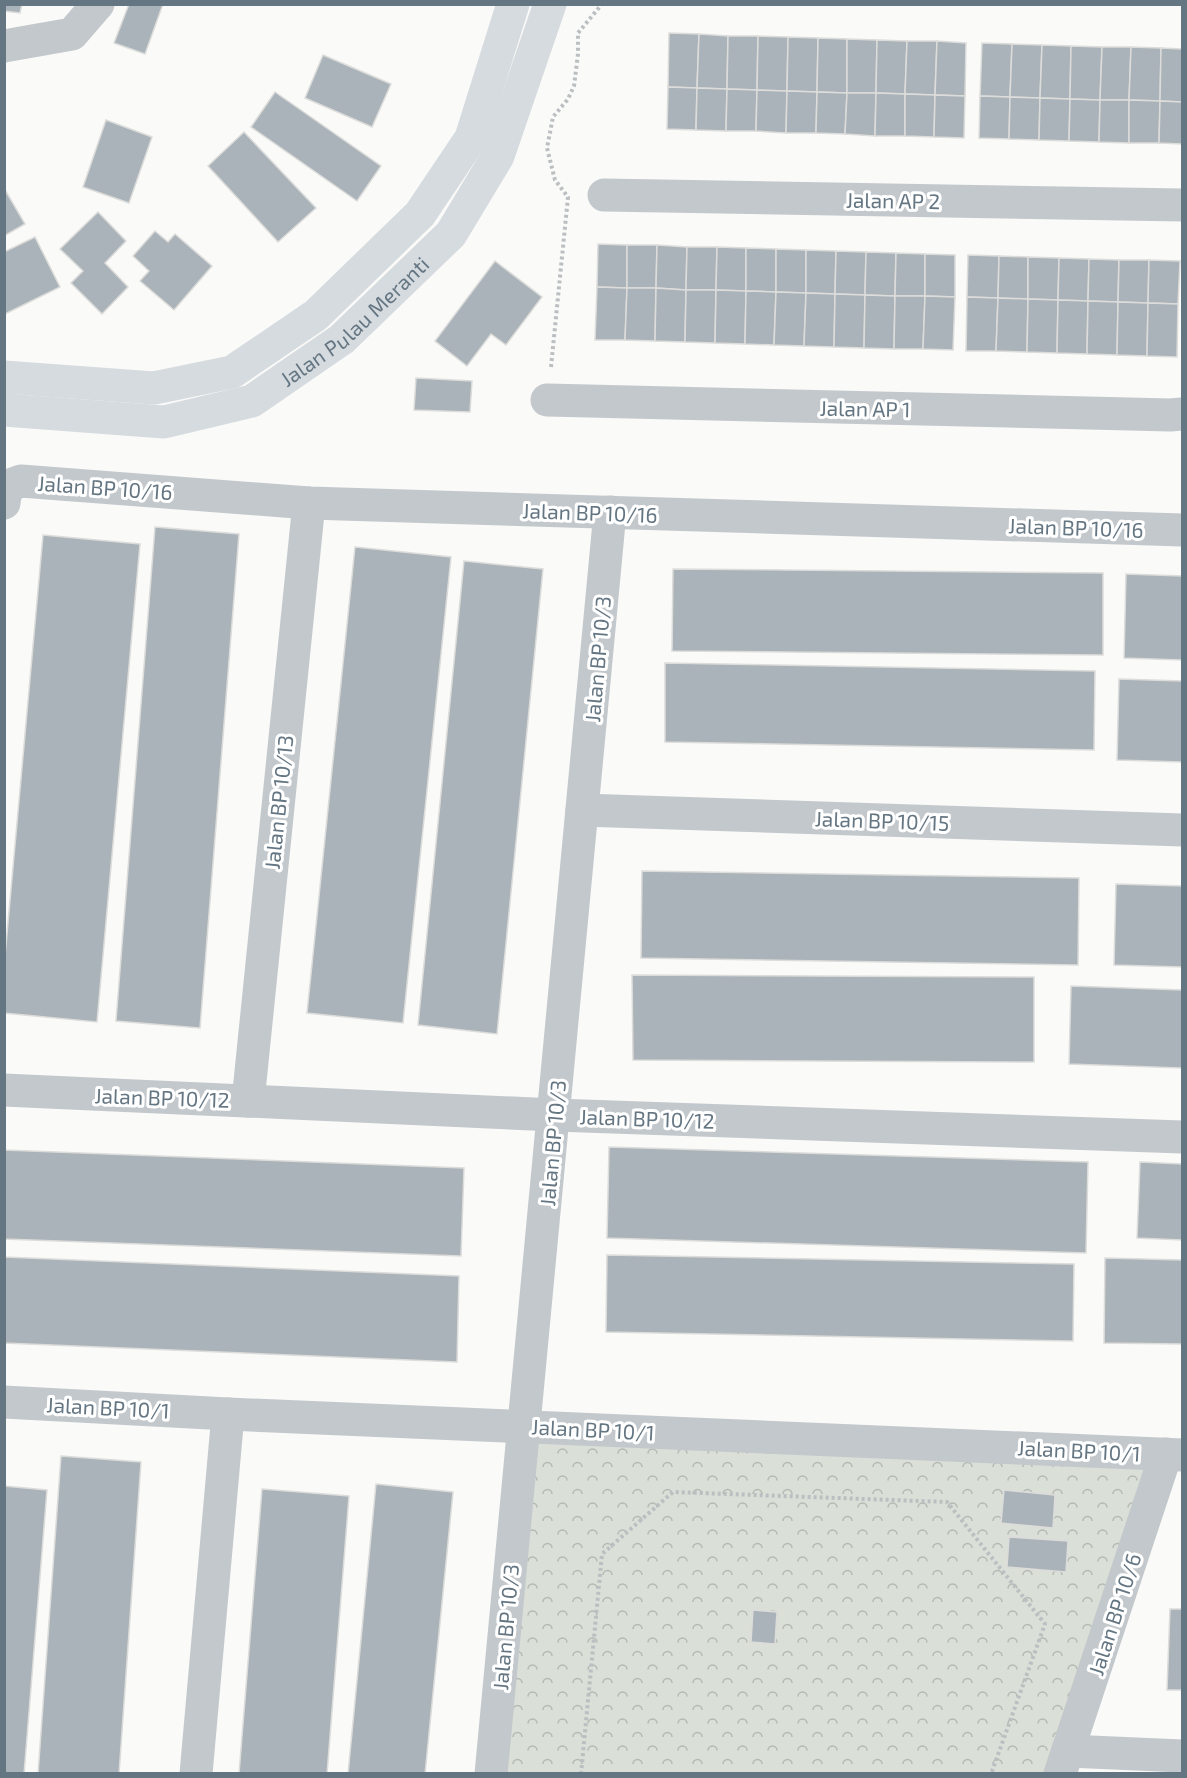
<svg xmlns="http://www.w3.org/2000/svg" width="1187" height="1778" font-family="'Exo 2',sans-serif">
<defs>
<pattern id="forest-crowns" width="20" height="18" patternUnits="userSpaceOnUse" patternTransform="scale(1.5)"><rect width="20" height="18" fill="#dadfd7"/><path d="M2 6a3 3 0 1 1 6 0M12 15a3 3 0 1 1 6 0" fill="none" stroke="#b4b9b4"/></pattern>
</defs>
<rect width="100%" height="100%" fill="#fafaf8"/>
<path fill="url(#forest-crowns)" d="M524,1426L1166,1454L1059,1773L491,1774Z"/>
<g fill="#aab3b9" stroke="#dcdcda" stroke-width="1.5">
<path d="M4,4H22L20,13L4,11Z"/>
<path d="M129,4H163L145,54L114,43Z"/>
<path d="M669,33L699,34L697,88L668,87Z"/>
<path d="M699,34L728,36L727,89L697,88Z"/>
<path d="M728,36H758L757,90L727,89Z"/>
<path d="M758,36L788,37L787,91L757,90Z"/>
<path d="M788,37L818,38L817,92L787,91Z"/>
<path d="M818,38L847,39V93L817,92Z"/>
<path d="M847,39L877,40L876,93H847Z"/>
<path d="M877,40L907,41L905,94L876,93Z"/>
<path d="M907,41H937L935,95L905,94Z"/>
<path d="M937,41L966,43L965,96L935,95Z"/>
<path d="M982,43L1012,44L1010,97L980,96Z"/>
<path d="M1012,44L1042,45L1040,98L1010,97Z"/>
<path d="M1042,45L1071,46L1070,99L1040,98Z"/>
<path d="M1071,46L1102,47L1100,100L1070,99Z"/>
<path d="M1102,47H1131L1129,100H1100Z"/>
<path d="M1131,47L1161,48L1160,101L1129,100Z"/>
<path d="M1161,48L1182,49V102L1160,101Z"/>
<path d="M323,55L391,84L372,127L305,98Z"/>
<path d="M668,87L697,88L696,130L667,129Z"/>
<path d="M697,88L727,89L726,131L696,130Z"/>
<path d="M727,89L757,90L756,131H726Z"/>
<path d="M757,90L787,91L786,133L756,131Z"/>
<path d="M787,91L817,92L816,133H786Z"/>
<path d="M275,92L381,166L357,201L251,127Z"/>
<path d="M817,92L847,93L845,134L816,133Z"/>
<path d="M847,93H876L875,136L845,134Z"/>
<path d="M876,93L905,94V136H875Z"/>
<path d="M905,94L935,95L934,137L905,136Z"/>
<path d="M935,95L965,96L964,138L934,137Z"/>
<path d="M980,96L1010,97L1009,139L979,138Z"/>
<path d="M1010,97L1040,98L1039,140L1009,139Z"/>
<path d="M1040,98L1070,99L1069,141L1039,140Z"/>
<path d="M1070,99L1100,100L1099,142L1069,141Z"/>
<path d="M1100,100H1129V143L1099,142Z"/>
<path d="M1129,100L1160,101L1159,143H1129Z"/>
<path d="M1160,101L1182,102V144L1159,143Z"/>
<path d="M106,120L152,137L129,203L83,187Z"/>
<path d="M244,132L316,208L278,242L208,166Z"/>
<path d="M4,188L25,224L4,236Z"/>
<path d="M98,212L126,241L105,263L128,287L102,314L71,283L83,271L60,249Z"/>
<path d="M155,231L168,242L175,234L212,266L174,310L140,281L149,271L133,256Z"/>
<path d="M35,237L60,287L5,314L4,252Z"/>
<path d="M598,244L627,245V288L597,287Z"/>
<path d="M627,245H657L656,288H627Z"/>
<path d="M657,245L687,247L686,290L656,288Z"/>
<path d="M687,247H717L716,290H686Z"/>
<path d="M717,247L746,248V291L716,290Z"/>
<path d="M746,248L776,249V292L746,291Z"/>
<path d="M776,249L806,250V293L776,292Z"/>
<path d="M806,250L836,251L835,294L806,293Z"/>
<path d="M836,251L866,252L865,295L835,294Z"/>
<path d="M866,252L896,253L895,296L865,295Z"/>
<path d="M896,253L925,254V296H895Z"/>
<path d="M925,254L955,255V297L925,296Z"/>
<path d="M968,255L999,256L998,298L967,297Z"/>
<path d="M999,256L1028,257V299L998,298Z"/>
<path d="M1028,257L1059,258L1058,300L1028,299Z"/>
<path d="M1059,258L1089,259L1088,301L1058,300Z"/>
<path d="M1089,259L1119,260L1118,302L1088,301Z"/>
<path d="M1119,260H1149L1148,303L1118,302Z"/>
<path d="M1149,260L1180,261L1178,304L1148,303Z"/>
<path d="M495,261L542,297L506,345L491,334L467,366L435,341Z"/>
<path d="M597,287L627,288L625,340H595Z"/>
<path d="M627,288H656L655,341L625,340Z"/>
<path d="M656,288L686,290L685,342L655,341Z"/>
<path d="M686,290H716L715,343L685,342Z"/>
<path d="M716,290L746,291L745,344L715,343Z"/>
<path d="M746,291L776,292L774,345L745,344Z"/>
<path d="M776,292L806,293L804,346L774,345Z"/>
<path d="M806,293L835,294L834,347L804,346Z"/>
<path d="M835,294L865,295L864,348L834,347Z"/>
<path d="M865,295L895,296L894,349L864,348Z"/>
<path d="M895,296H925L923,349H894Z"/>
<path d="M925,296L955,297L953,350L923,349Z"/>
<path d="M967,297L998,298L996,351H966Z"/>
<path d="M998,298L1028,299L1027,352L996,351Z"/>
<path d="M1028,299L1058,300L1057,353L1027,352Z"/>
<path d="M1058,300L1088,301L1087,354L1057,353Z"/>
<path d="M1088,301L1118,302L1117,355L1087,354Z"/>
<path d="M1118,302L1148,303L1147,356L1117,355Z"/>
<path d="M1148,303L1178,304L1177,357L1147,356Z"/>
<path d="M416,378L472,381L470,412L414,410Z"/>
<path d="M155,527L239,534L200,1028L116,1021Z"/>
<path d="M43,535L140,544L97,1022L4,1013V967Z"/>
<path d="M355,547L451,557L403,1023L307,1013Z"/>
<path d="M464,561L543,569L497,1034L418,1025Z"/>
<path d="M673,569L1103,573V655L672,651Z"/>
<path d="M1126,574L1182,576V660L1124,658Z"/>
<path d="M665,663L1095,671L1094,750L665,742Z"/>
<path d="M1119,679L1182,681V762L1117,760Z"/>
<path d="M642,871L1079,878L1078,965L641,958Z"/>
<path d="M1116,884L1182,886V967L1114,965Z"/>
<path d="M632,975L1034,977V1062L633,1060Z"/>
<path d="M1071,986L1182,990V1068L1069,1064Z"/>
<path d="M609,1147L1088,1162L1086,1253L607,1238Z"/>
<path d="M4,1150L464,1168L461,1256L4,1239Z"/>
<path d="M1140,1162L1182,1164V1240L1137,1238Z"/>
<path d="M607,1255L1074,1264L1073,1341L606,1332Z"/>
<path d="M4,1257L459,1276L457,1362L4,1343Z"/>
<path d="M1105,1258L1182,1260V1344L1104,1343Z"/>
<path d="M61,1456L141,1462L119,1774H38Z"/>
<path d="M376,1484L453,1492L425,1774H348Z"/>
<path d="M4,1486L47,1490L24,1774H4Z"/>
<path d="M262,1489L349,1496L327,1774H239Z"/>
<path d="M1004,1490L1055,1495L1053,1528L1001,1523Z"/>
<path d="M1009,1537L1068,1541L1066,1572L1007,1567Z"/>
<path d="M1170,1609H1182V1690H1167Z"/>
<path d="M753,1610L777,1612L775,1644L751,1642Z"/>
</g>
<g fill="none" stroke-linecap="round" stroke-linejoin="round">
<g stroke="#bbbfc2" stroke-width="4" stroke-dasharray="3 3" stroke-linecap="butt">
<path d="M551,367L568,197L555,180L547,148L553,117L568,99L574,86L578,54V33L602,4"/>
<path d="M581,1774L602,1554L673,1492L947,1502L1045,1624L991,1774"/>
</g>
<g stroke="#c3c8cc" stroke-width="33">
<path d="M4,46L72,34L98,4"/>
<path d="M604,195L1182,205"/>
<path d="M547,400L1170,415L1182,414"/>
<path d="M4,503L5,495L10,485L21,481L309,503L1182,530"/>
<path d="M582,810L1182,830"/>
<path d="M4,1090L555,1115L1182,1137"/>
<path d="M248,1101L309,503"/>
<path d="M4,1402L228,1414L1182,1455"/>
<path d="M1068,1751L1182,1756"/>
<path d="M196,1774L228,1414"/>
<path d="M491,1774L610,512"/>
<path d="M1060,1774L1166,1454"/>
</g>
<g stroke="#d6dbdf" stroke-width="33">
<path d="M4,377L154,388L232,372L316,315L420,214L471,138L513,4"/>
<path id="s1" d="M4,410L164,422L252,401L342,339L451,234L498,156L550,4"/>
</g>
</g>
<g text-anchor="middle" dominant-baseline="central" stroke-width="6" stroke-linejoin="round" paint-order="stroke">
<g font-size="21" fill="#657683" stroke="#fff">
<text transform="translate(893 200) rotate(1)">Jalan AP 2</text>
<text stroke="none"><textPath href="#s1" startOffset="381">Jalan Pulau Meranti</textPath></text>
<text transform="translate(865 408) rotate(1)">Jalan AP 1</text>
<text transform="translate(105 487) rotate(4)">Jalan BP 10/16</text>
<text transform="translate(590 512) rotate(2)">Jalan BP 10/16</text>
<text transform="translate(1076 527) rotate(2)">Jalan BP 10/16</text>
<text transform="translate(597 659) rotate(-85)">Jalan BP 10/3</text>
<text transform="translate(278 802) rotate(-84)">Jalan BP 10/13</text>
<text transform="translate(882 820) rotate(2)">Jalan BP 10/15</text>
<text transform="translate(162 1097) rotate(2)">Jalan BP 10/12</text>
<text transform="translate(647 1118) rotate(2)">Jalan BP 10/12</text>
<text transform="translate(552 1143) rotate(-85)">Jalan BP 10/3</text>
<text transform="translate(108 1407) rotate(3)">Jalan BP 10/1</text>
<text transform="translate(593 1429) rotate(3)">Jalan BP 10/1</text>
<text transform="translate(1079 1450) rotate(3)">Jalan BP 10/1</text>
<text transform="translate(1114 1614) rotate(-72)">Jalan BP 10/6</text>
<text transform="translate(505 1627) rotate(-85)">Jalan BP 10/3</text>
</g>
</g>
<rect width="1187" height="1778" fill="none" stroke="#657683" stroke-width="12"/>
</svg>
